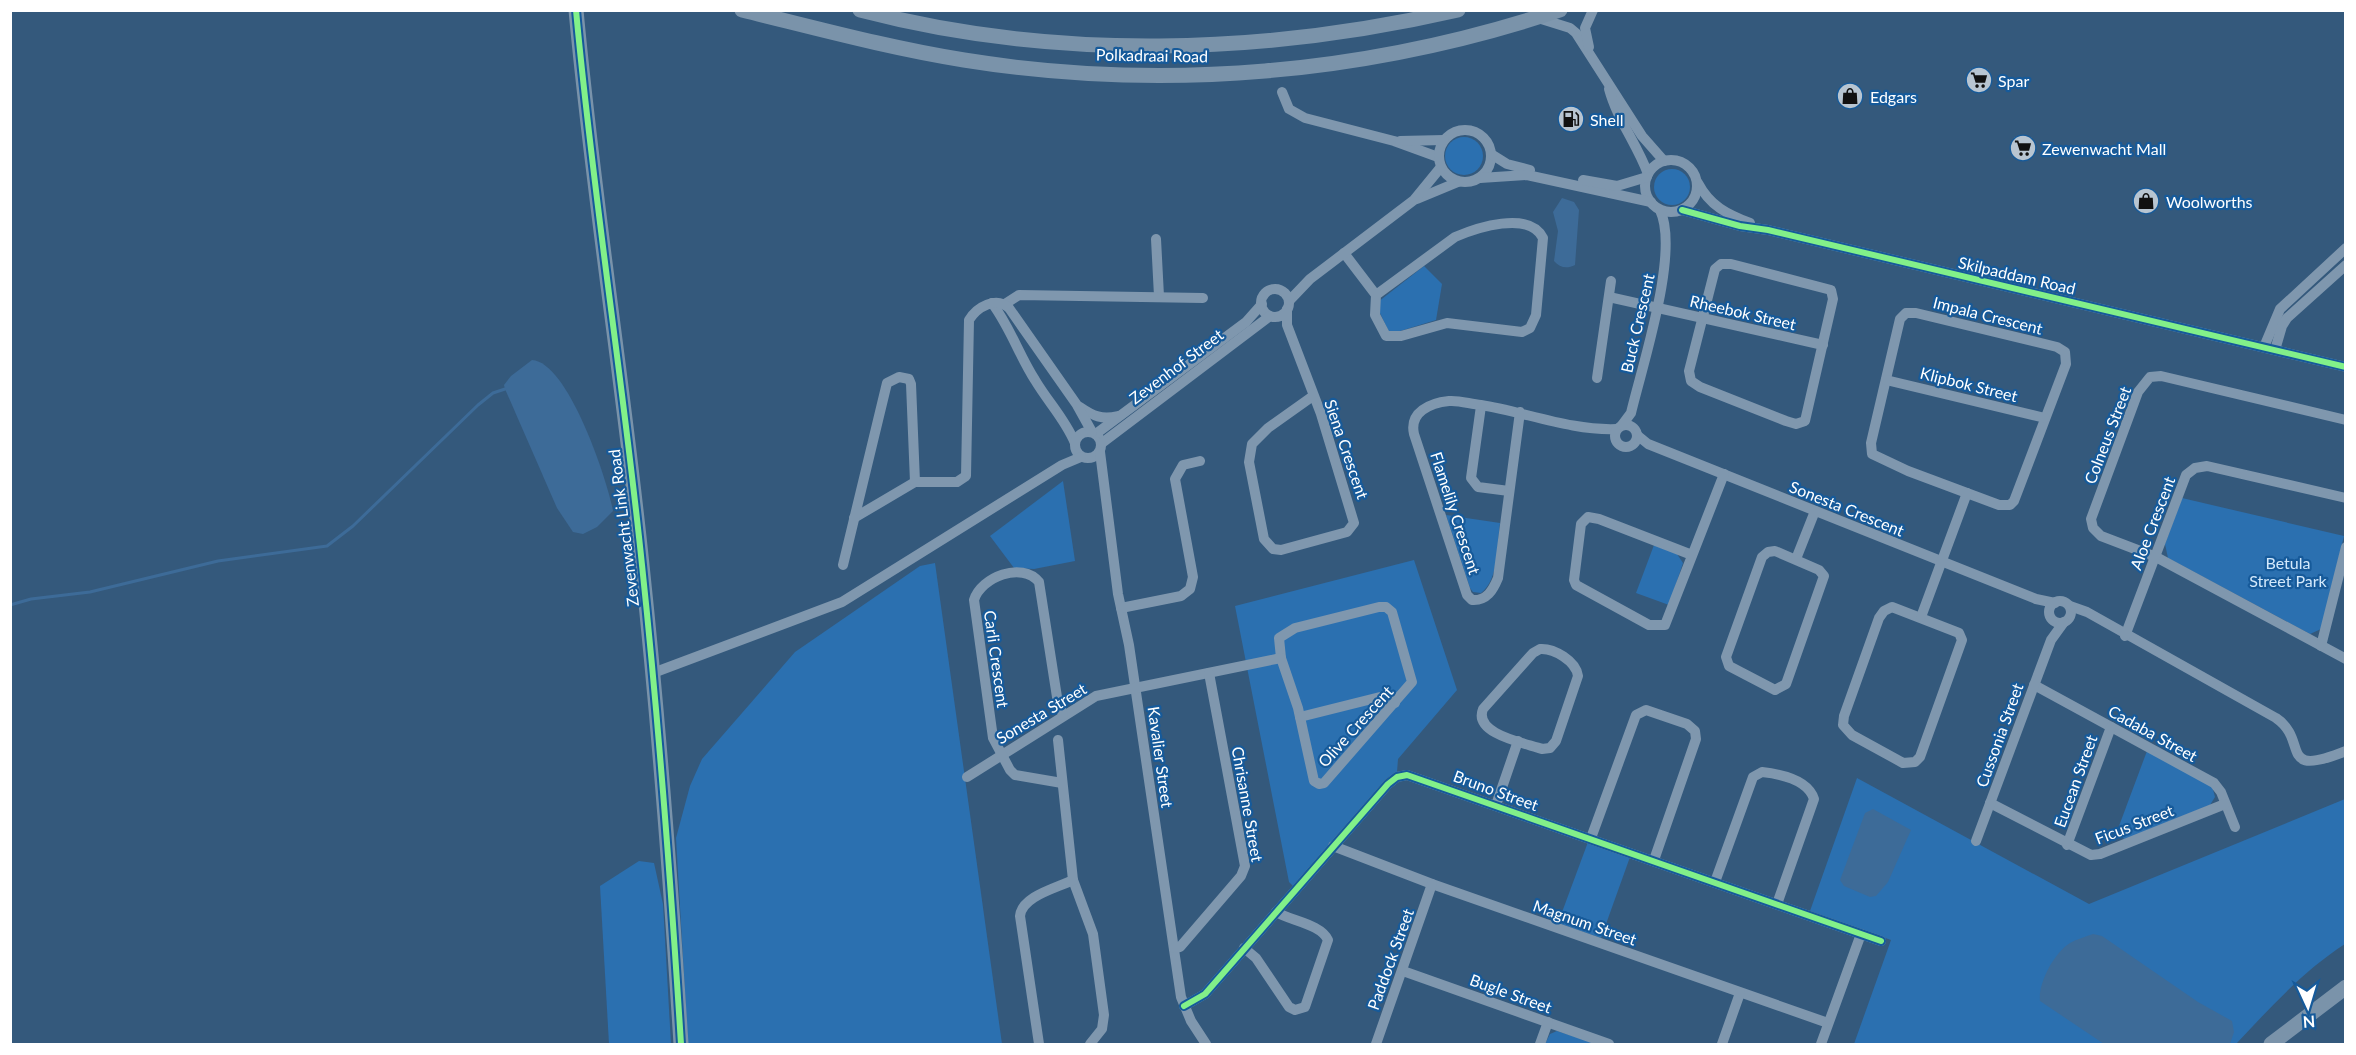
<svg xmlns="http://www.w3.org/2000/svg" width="2356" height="1055" font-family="Lato,sans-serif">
<rect width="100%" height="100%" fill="#34597c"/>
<g fill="#2b70b0">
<circle cx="1464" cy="156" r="19"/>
<circle cx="1672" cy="187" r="18"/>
<path d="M1424,266L1442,284L1436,320L1397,332H1389L1378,309V302Z"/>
<path d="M1063,481L1075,561L1034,569L1014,568L990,536Z"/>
<path d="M2182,498L2344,536L2321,629L2310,634L2168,558L2165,544Z"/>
<path d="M1446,515L1500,523C1497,544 1499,580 1481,593L1473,592L1470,588Z"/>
<path d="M1654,545L1677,554L1683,563L1669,605L1636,593Z"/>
<path d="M1414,560L1457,690L1398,759L1397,772L1386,779L1293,886L1289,882L1235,606Z"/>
<path d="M935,563L1002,1044H688L676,838L690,786L702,759L795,652L920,566Z"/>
<path d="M2147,751L2212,786L2215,797L2210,805L2124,840L2119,826Z"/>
<path d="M1857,778L2089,904L2345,799V944C2303,971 2270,1008 2236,1044H1854L1891,940L1810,911Z"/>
<path d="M1588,842L1630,857L1601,938L1558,923Z"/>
<path d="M639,861L654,863L663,904L671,1044H609L600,886Z"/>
<path d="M1557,1031L1598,1044H1545L1550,1034Z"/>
</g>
<g fill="#3d6b98">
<path d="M1562,198L1574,202L1579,210L1575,265C1567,269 1560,268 1554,261L1558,231L1553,212Z"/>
<path d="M532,360C568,362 607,479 613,511L597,527L583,534L573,532L557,508L505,389L504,385L511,376Z"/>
<path d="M1873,809L1911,830L1888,882L1876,896L1870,897L1844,886L1840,880L1865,813Z"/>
<path d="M2093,934L2102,936L2198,1002L2232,1021L2234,1032L2230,1044H2104L2040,1001C2038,983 2054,953 2070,943C2077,939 2085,937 2093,934Z"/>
</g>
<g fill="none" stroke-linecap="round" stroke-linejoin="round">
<path stroke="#3d6b98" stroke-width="3" d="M10,605L31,599L90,592L218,561L327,546L353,526L478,405L493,393L505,389"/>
<g stroke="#7f97ae" stroke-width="10">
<path d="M1538,18L1570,28L1576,33L1642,136L1664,161"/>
<path d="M1589,47L1585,28L1593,10"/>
<path d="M1609,89C1617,119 1637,144 1648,174"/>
<path d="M1282,92L1289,109L1305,118L1394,141L1438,157"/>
<circle cx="1465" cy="156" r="26"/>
<path d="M1400,141L1444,140"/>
<path d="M1491,154L1507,164L1530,170"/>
<circle cx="1671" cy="186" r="26"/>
<path d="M1480,178L1527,175L1651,202"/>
<path d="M1583,180L1617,186L1647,177"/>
<path d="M1698,183C1710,206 1727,214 1750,223"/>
<path d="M1417,199L1458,182"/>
<path d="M1682,210L1740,226L1768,230L2346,367"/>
<path d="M1156,239L1159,296"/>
<path d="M1344,253L1376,295L1375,315L1386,336H1401L1447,323L1522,332L1530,328L1536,315L1543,238C1529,210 1476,228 1455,237L1376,295"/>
<path d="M1721,264H1731L1831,290L1833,299L1805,421L1796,424L1786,421L1700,387L1691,381L1689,371L1715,269Z"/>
<circle cx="1275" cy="303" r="14"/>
<path d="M1609,297L1823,345"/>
<path d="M1289,301L1310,279L1414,200L1441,167"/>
<path d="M992,303C1010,327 1019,355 1035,380C1048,402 1065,419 1075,443"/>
<path d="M1005,304L1019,295L1203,298"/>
<path d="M1287,309V325L1321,414L1354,523L1347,532L1281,550L1273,549L1264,539L1249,462L1252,444L1268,428L1313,396"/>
<path d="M1906,313H1916L2057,347L2065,352L2066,364L2014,501L2010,505H1999L1908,471L1872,454L1871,443L1900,319Z"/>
<path d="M2264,347L2280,309L2346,248"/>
<path d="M2275,350L2282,326L2287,318L2346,265"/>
<path d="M1597,378L1611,281"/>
<path d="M1886,380L2045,418"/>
<path d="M1481,406L1471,478L1478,487L1509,491"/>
<path d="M1080,407C1093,416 1102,420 1118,416"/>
<path d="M1520,412L1498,578C1493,590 1487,601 1472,600L1467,595L1414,434C1409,412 1430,403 1449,401C1459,400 1470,404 1481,405C1525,412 1572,431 1617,429"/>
<path d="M2346,420L2161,376L2150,377L2138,392L2091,519L2093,528L2101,536L2156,557L2346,659"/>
<circle cx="1626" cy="436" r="11"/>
<path d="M1622,425L1631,413C1642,366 1680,252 1660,210"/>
<circle cx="1088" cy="445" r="13"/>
<path d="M1097,433L1246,322L1262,304"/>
<path d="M1637,435L1648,444L2036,599L2055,603"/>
<path d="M1102,443L1270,316"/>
<path d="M1100,452L1118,594L1129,645L1181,997L1191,1021L1206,1044"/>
<path d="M854,518L915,482H957L966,476L969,320C977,307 996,296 1009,308L1077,405L1092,432"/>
<path d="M1775,551L1819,570L1824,576L1786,684L1775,690L1729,666L1726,657L1762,557L1768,552Z"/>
<path d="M1692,555L1599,519L1588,517L1581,524L1574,580L1576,585L1649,625H1665L1724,474"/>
<path d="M1796,559L1815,511"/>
<path d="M843,565L887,383L899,377L909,379L911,384L915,482"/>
<circle cx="2060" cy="612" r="11"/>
<path d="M2070,606L2087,612L2276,718C2310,741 2276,779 2346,751"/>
<path d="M1379,607H1386L1392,612L1412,682L1324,783L1319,784L1314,781L1298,708L1281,658L1279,638L1295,628Z"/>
<path d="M1892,607L1959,633L1962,640L1920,757L1915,762L1903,763L1852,735L1843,725L1844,716L1879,618L1884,611Z"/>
<path d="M1121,608L1181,596L1190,589L1193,577L1175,479L1183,465L1200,461"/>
<path d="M1921,617L1967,493"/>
<path d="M2125,636L2186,475L2195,468L2207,466L2346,498"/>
<path d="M2321,646L2346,547"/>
<path d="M1540,649C1554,648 1576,661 1578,676L1556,741L1550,748L1542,749C1525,743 1473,734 1483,709L1533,653Z"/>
<path d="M653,673L842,602L1062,465L1081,457"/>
<path d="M2034,685L2214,783L2221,792L2235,827"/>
<path d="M1300,717L1380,697L1395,703"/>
<path d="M967,777L1096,696L1281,658"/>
<path d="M1062,783L1015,775L1010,770L993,738L974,600C981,577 1022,561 1039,582L1057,697L1063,715"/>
<path d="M1990,803L2091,855L2100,854L2225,804"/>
<path d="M1496,805L1518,741"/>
<path d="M1591,838L1636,715L1646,710L1687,724L1695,731L1696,739L1654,860"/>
<path d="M1976,841L2051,640L2064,622"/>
<path d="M2067,845L2111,727"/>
<path d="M1333,846L1432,884L1828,1023"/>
<path d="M1073,880L1093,934L1104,1015L1102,1029L1090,1044"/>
<path d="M1715,882L1753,777L1762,772C1780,774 1808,780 1814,799L1777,904"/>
<path d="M1174,948L1180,947L1241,876L1245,866L1209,673"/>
<path d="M1244,948L1256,958L1289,1007L1295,1010L1305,1007L1328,940C1321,924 1291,921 1276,912"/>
<path d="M1403,971L1609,1044"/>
<path d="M1184,1006L1205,994L1388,784L1397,777L1407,775L1881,941"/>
<path d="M1039,1044L1020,916C1022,896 1057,888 1073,880L1058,740"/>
<path d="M1376,1044L1432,884"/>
<path d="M1540,1044L1548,1022"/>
<path d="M1722,1044L1740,993"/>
<path d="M1821,1044L1861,934"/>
</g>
<g stroke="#7a93aa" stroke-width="15">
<path d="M576,10C593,196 623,380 642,565C659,725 671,885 681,1044"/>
<path d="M742,10C816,28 889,48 964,60C1164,92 1368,74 1560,10"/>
<path d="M860,10C1055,61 1263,55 1458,10"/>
<path d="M2271,1044L2346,987"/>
</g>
<g stroke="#165a9a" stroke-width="10">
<g id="cycleway">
<path d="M576,10C593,196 623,380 642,565C659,725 671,885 681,1044"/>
<path d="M1682,210L1740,226L1768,230L2346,367"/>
<path d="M1184,1006L1205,994L1388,784L1397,777L1407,775L1881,941"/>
</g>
</g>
<use href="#cycleway" stroke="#82f089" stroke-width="6"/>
</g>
<defs>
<g id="supermarket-disc" transform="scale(1.35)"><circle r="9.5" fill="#b8c5d1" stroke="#165a9a"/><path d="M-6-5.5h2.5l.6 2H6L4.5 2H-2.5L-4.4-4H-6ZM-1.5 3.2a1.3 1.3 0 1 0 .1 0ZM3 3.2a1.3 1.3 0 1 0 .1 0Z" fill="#111"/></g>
<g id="shop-disc" transform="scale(1.35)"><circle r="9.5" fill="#b8c5d1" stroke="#165a9a"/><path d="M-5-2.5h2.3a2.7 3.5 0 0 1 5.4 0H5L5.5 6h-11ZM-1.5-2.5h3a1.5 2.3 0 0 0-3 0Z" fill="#111"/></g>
<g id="fuel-disc" transform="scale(1.35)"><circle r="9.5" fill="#b8c5d1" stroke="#165a9a"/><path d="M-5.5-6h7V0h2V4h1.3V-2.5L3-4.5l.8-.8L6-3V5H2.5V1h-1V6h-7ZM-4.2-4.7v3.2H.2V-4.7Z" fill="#111"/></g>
</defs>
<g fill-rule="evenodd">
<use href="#supermarket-disc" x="1979" y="80"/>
<use href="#shop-disc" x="1850" y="96"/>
<use href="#fuel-disc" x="1571" y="119"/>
<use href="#supermarket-disc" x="2023" y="148"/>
<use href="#shop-disc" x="2146" y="201"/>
</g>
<g text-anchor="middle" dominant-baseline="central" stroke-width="4.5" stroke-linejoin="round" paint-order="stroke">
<g font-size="16" fill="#fff" stroke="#165a9a">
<text transform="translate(1152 55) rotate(1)">Polkadraai Road</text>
<text transform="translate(2017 275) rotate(13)">Skilpaddam Road</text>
<text transform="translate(1743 312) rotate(13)">Rheebok Street</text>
<text transform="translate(1988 315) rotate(14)">Impala Crescent</text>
<text transform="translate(1637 323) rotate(-77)">Buck Crescent</text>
<text transform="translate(1176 366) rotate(-37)">Zevenhof Street</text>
<text transform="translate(1969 384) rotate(14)">Klipbok Street</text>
<text transform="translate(2107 435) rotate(-69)">Colneus Street</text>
<text transform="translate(1347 449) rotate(71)">Siena Crescent</text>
<text transform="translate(1847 508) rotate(22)">Sonesta Crescent</text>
<text transform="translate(1456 513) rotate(72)">Flamelily Crescent</text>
<text transform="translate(2152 523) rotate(-69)">Aloe Crescent</text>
<text transform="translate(623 528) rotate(-97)">Zevenwacht Link Road</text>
<text transform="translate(997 659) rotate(82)">Carli Crescent</text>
<text transform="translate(1041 713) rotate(-31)">Sonesta Street</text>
<text transform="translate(1355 726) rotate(-48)">Olive Crescent</text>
<text transform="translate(2153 733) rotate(29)">Cadaba Street</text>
<text transform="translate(1999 735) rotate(-70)">Cussonia Street</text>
<text transform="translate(1161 757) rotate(82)">Kavalier Street</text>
<text transform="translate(2075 781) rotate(-70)">Eucean Street</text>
<text transform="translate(1496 790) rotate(20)">Bruno Street</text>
<text transform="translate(1248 804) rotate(80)">Chrisanne Street</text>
<text transform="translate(2134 824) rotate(-21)">Ficus Street</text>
<text transform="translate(1585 922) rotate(19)">Magnum Street</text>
<text transform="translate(1390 959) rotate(-70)">Paddock Street</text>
<text transform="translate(1511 993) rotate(20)">Bugle Street</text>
</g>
<g font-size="16" fill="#fff" stroke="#165a9a" text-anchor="start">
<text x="1998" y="80">Spar</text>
<text x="1870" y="96">Edgars</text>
<text x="1590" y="119">Shell</text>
<text x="2042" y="148">Zewenwacht Mall</text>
<text x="2166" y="201">Woolworths</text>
</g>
<g font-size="16" fill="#d3e9fc" stroke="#165a9a">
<text x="2288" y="562">Betula<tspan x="2288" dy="18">Street Park</tspan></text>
</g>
</g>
<rect width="2356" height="1055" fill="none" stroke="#ffffff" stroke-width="24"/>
<g transform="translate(2308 1007) rotate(176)" stroke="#165a9a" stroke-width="4.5" paint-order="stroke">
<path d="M0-4.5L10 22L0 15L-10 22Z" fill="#ffffff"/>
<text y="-9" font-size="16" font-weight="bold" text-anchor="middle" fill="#ffffff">N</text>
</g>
</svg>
